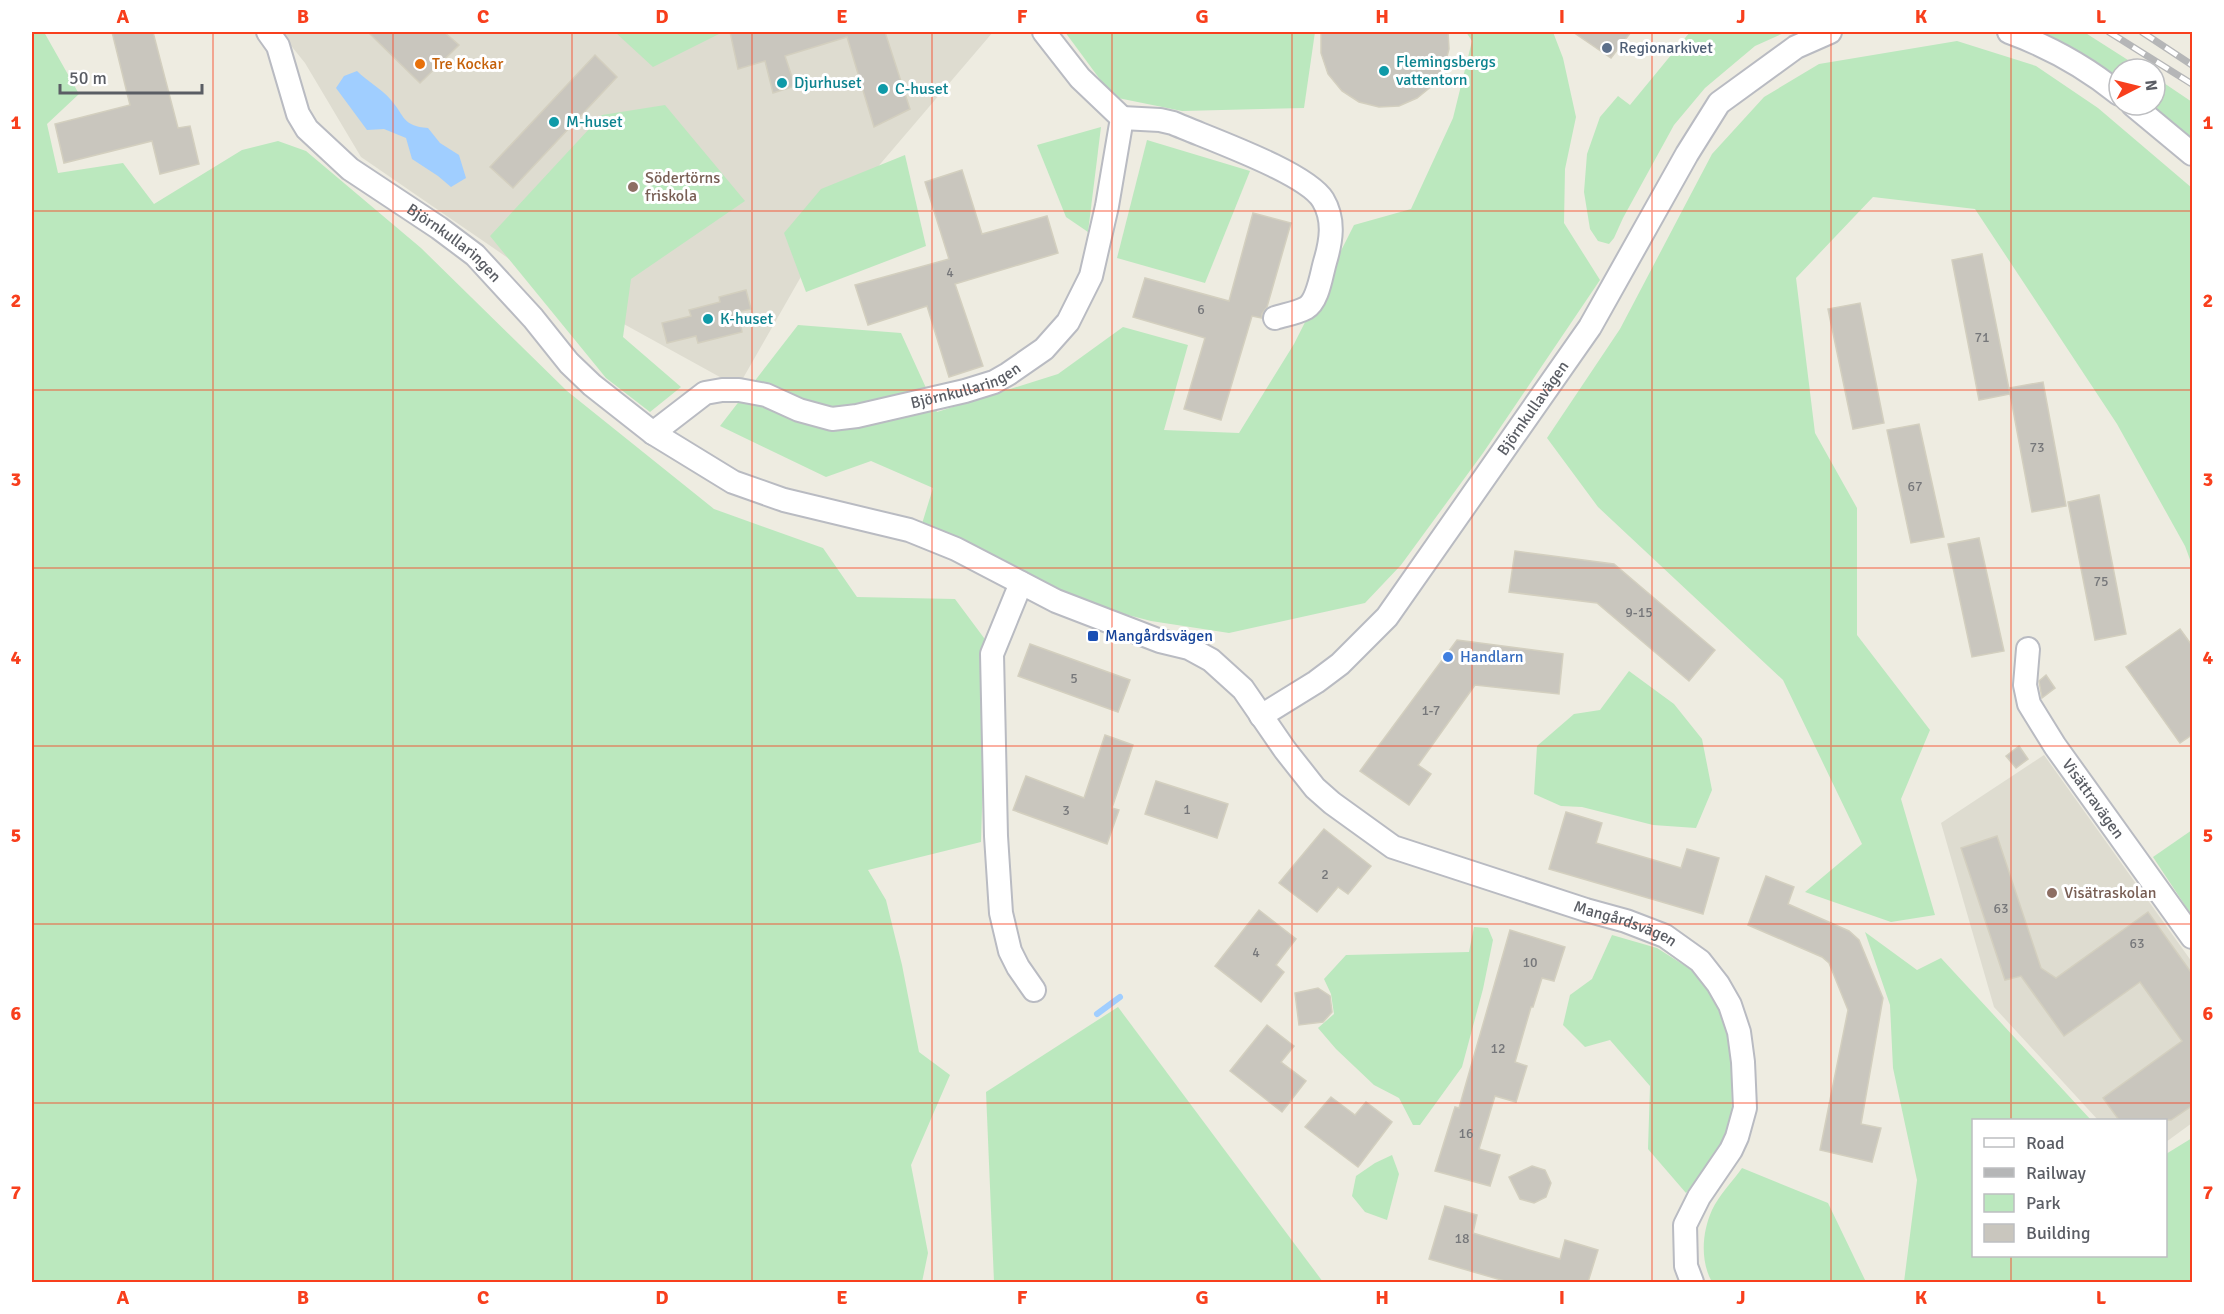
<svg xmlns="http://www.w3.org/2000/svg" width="2224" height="1314" font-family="Signika,sans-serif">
<rect width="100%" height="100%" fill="#eeece1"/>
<g fill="#dedcd0">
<path d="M280,32H993L835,217L738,387L524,269L361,157L305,63Z"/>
<path d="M2044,755L2192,962V1123L2166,1142V1120H2098L1994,1007L1941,823Z"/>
</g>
<g fill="#bbe8be">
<path d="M32,32H44L79,94L47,124L58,173L123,163L154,204L242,150L278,141L306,151L421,248L567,391L714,509L823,548L857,597L955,599L987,642L981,842L868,870L886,900L902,965L919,1052L950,1075L911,1165L928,1253L922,1282H32Z"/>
<path d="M615,32H723L653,67Z"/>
<path d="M1065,32H1315L1304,108L1182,111L1113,97Z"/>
<path d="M1466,32H1553L1563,58L1576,117L1565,169L1564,223L1600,280L1483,453L1401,565L1365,603L1229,633L1151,621L1070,600L921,527L933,488L871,461L826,477L720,426L798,325L901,333L937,412L1058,374L1123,327L1188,345L1164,430L1239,433L1294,344L1354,225L1411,209L1453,118L1472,41Z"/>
<path d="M1690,32H1786L1755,46L1705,88L1674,125L1623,218L1614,238L1609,244L1598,241L1590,229L1584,192L1587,154L1600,117L1618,96L1630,105Z"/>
<path d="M2043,32H2084L2142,69H2119V82L2084,54Z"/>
<path d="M1957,41L2036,66L2098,108L2192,188V565L2185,546L2117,424L1975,209L1873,197L1796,278L1815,433L1857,508V635L1930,730L1901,799L1935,915L1891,922L1805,892L1862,844L1783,680L1598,507L1547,438L1620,329L1712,154L1764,97L1819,64Z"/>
<path d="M2155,77L2192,102V141L2148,105H2155Z"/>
<path d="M665,105L745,201L631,279L623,337L681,387L650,412L606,378L490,236L602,115Z"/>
<path d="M1101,127L1088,232L1066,217L1037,145Z"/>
<path d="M1147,140L1250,171L1205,283L1117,258Z"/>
<path d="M905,155L926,246L806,292L784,233L821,189Z"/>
<path d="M1629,671L1674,704L1702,739L1712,790L1696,828L1653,825L1582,807L1561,806L1534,794L1537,746L1574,714L1600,710Z"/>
<path d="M2192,830V916L2153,857Z"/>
<path d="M1474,927L1488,928L1493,940L1483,989L1462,1067L1420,1125H1413L1399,1098L1374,1085L1336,1049L1318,1028L1334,1014L1331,994L1324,979L1346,955L1469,952Z"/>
<path d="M1865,932L1917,970L1941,958L2091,1120H1974V1256H2166V1154L2192,1138V1282H1904L1917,1180L1893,1068L1890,1005Z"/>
<path d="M1612,935L1657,948L1698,974L1724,1018L1731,1054L1732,1116L1715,1157L1686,1193L1648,1149L1650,1086L1610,1040L1585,1047L1563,1025L1570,995L1592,979Z"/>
<path d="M1118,1007L1323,1282H994L986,1092Z"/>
<path d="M1392,1155L1399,1174L1387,1220L1365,1212L1352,1196L1356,1176L1375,1163Z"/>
<path d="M1742,1168L1828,1203L1866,1282H1712C1700,1261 1702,1232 1712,1210C1719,1195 1733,1181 1742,1168Z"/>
</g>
<path fill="#a0ceff" d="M357,71C367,81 382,89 391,100C405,116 402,126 428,128L440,143L459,155L466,178L451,187L438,176L412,159L406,138L384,129L367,130L336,88L344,76Z"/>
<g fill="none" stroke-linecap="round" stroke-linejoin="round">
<path stroke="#a0ceff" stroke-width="6" d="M1097,1014L1120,997"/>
</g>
<g fill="#c9c6be" stroke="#d3cfbf" stroke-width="1.5">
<path d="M112,32H153L178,128L190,126L199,164L160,174L152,141L64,163L55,124L130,105Z"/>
<path d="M368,32H444L459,45L420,83Z"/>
<path d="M730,32H885L910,109L874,127L847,37L785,56L795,86L773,93L765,61L738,69Z"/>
<path d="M1321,32H1448L1449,49L1444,68L1433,85L1417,98L1399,106L1379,107L1359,102L1342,91L1328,74L1321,53Z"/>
<path d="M1573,32H1631L1611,58Z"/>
<path d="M595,55L617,77L513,188L490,167Z"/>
<path d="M962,170L982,234L1047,216L1058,253L955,284L983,366L949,377L927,306L868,325L855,285L949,259L925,182Z"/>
<path d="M1253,213L1291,223L1267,307L1262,314V318L1252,316L1221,420L1184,409L1205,338L1133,317L1145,278L1229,301Z"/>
<path d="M1982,254L2010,394L1979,400L1952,260Z"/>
<path d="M746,290L751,309L738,312L742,332L698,343L696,336L667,343L662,323L691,316L689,310L720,302L719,297Z"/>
<path d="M1860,303L1884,423L1853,429L1828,309Z"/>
<path d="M2043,382L2066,506L2032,512L2009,388Z"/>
<path d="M1919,424L1944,537L1911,543L1887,430Z"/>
<path d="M2099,495L2126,634L2095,640L2068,502Z"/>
<path d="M1979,538L2004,651L1972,657L1948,544Z"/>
<path d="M1515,551L1614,564L1715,650L1689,681L1597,603L1509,592Z"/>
<path d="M2180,629L2193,647V734L2180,743L2126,667Z"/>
<path d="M1457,640L1563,654L1559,694L1475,685L1418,765L1431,774L1409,805L1360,771Z"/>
<path d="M1030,644L1130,680L1118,712L1018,676Z"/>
<path d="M2046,675L2055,688L2042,698L2039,681Z"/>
<path d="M1105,735L1133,745L1112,808L1119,810L1107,844L1013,810L1026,776L1084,798Z"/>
<path d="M2019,746L2028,759L2016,768L2006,756Z"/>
<path d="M1156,781L1228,804L1217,838L1145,814Z"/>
<path d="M1566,812L1602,823L1596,843L1681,868L1687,849L1719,858L1703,914L1549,869Z"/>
<path d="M1324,829L1371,866L1348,894L1338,887L1317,912L1279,883Z"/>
<path d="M1997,836L2041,968L2056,978L2148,912L2193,975V1105L2171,1120H2119L2103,1098L2182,1041L2140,982L2064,1036L2021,976L2005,980L1961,848Z"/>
<path d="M1766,876L1794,887L1788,904L1849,931L1859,940L1883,998L1861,1124L1881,1128L1872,1162L1820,1150L1848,1010L1829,963L1822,957L1748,925Z"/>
<path d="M1259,910L1296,939L1276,965L1284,972L1261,1002L1215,966Z"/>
<path d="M1510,930L1565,947L1554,981L1542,978L1533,1007H1531L1515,1062L1527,1066L1516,1102L1495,1096L1479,1149L1500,1155L1490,1186L1435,1171L1455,1107L1459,1108Z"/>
<path d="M1318,988L1330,996L1332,1012L1323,1022L1299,1025L1295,993Z"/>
<path d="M1267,1025L1294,1046L1281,1062L1306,1081L1282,1112L1230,1071Z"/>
<path d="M1331,1097L1355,1115L1366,1102L1392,1122L1358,1167L1305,1127Z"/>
<path d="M1532,1166L1545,1170L1551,1183L1546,1197L1534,1203L1520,1199L1509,1177Z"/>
<path d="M1445,1206L1477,1215L1473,1233L1529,1250L1560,1259L1565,1240L1598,1250L1588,1282H1508L1429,1259Z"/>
</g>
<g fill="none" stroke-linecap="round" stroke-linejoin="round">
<g stroke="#b9bbc2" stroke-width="26">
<g id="minor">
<path id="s1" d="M268,32L278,46L298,114L307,129L350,169L439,228L475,255L533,318L569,363L592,385L653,433L733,482L784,500L909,530L956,549L1056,601L1160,641L1189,648L1211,660L1243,689L1285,750L1315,788L1332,803L1393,847L1586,910L1626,921L1665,936L1700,961L1718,984L1730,1005L1739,1032L1743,1062L1745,1108L1737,1137L1731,1150L1699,1197L1685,1225L1686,1266L1692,1282"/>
<path d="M2009,32C2050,47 2086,67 2119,94"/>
<path d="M2133,105L2192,154"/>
<path d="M1122,118L1160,120L1173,123C1207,138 1306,172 1323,200C1335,220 1331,242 1325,262C1321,276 1318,301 1306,308C1297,313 1284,315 1275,318"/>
<path id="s2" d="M653,433L705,393L722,390H739L766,395L799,410L832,419L857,416L965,391L994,382L1008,374L1044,349L1068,322L1091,276L1107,206L1122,118L1080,78L1044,32"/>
<path d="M1021,583L992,654L996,836L1001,913L1010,951L1018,967L1034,990"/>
<path id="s3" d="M2028,649L2025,685L2029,704L2055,746L2192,937"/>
<path id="s4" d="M1261,716L1316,682L1340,664L1387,617L1590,327L1687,154L1719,103L1796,47L1830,32"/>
</g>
</g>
<use href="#minor" stroke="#fff" stroke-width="22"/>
<g stroke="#b5b6b7" stroke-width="7">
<g id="rail">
<path d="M2109,32L2192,84"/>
<path d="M2142,32L2192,65"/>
</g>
</g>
<use href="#rail" stroke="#fff" stroke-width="4.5" stroke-dasharray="14" stroke-linecap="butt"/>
</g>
<path fill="none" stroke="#f83f1d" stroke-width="1.5" stroke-opacity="0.55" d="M213,32V1282M393,32V1282M572,32V1282M752,32V1282M932,32V1282M1112,32V1282M1292,32V1282M1472,32V1282M1652,32V1282M1831,32V1282M2011,32V1120M32,211H2192M32,390H2192M32,568H2192M32,746H2192M32,924H2192M32,1103H2192M2011,1256V1282"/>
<circle fill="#5c6f8a" stroke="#fff" stroke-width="2" cx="1607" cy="48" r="6"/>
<circle fill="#e8710a" stroke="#fff" stroke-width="2" cx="420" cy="64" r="6"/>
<g fill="#0f9aa8" stroke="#fff" stroke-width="2">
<circle cx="1384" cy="71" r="6"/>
<circle cx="782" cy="83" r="6"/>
<circle cx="883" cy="89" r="6"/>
<circle cx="554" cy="122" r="6"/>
<circle cx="708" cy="319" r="6"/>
</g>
<g fill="#8d6e63" stroke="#fff" stroke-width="2">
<circle cx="633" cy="187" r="6"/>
<circle cx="2052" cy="893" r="6"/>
</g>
<rect fill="#1a4fb4" stroke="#fff" stroke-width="2" x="1087" y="630" width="12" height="12" rx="3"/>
<circle fill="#3f7fe0" stroke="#fff" stroke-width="2" cx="1448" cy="657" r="6"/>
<g text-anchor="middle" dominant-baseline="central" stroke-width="6" stroke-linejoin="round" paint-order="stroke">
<g font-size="14" fill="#76777a">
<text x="950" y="272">4</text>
<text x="1201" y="309">6</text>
<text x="1982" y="337">71</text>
<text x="2037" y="447">73</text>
<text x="1915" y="486">67</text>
<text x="2101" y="581">75</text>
<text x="1639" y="612">9-15</text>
<text x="1074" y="678">5</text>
<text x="1431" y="710">1-7</text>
<text x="1187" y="809">1</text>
<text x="1066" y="810">3</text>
<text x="1325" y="874">2</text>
<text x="2001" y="908">63</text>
<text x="2137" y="943">63</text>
<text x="1256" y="952">4</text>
<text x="1530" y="962">10</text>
<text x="1498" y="1048">12</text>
<text x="1466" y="1133">16</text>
<text x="1462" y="1238">18</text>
</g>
<g font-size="16" fill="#4e5e75" stroke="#fff" text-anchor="start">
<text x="1619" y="48">Regionarkivet</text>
</g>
<g font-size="16" fill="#0d838f" stroke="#fff" text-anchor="start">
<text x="1396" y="62">Flemingsbergs<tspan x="1396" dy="18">vattentorn</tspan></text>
<text x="794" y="83">Djurhuset</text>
<text x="895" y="89">C-huset</text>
<text x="566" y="122">M-huset</text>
<text x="720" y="319">K-huset</text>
</g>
<g font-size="16" fill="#c56008" stroke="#fff" text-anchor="start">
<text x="432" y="64">Tre Kockar</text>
</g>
<g font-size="16" fill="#785e54" stroke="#fff" text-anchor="start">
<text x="645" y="178">Södertörns<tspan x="645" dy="18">friskola</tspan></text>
<text x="2064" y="893">Visätraskolan</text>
</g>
<g font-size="16" fill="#5a5d64" stroke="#fff">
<text stroke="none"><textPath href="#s1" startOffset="292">Björnkullaringen</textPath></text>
<text stroke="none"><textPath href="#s2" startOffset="336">Björnkullaringen</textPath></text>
<text stroke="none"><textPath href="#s4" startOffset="416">Björnkullavägen</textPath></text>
<text stroke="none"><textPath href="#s3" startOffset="170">Visättravägen</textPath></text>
<text stroke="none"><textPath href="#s1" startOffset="1683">Mangårdsvägen</textPath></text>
</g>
<g font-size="16" fill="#164399" stroke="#fff" text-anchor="start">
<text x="1105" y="636">Mangårdsvägen</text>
</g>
<g font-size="16" fill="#366cbe" stroke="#fff" text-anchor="start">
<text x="1460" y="657">Handlarn</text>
</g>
</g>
<rect width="2224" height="1314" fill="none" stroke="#ffffff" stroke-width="66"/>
<rect x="1972" y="1119" width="195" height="138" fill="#ffffff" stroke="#bdbec1" stroke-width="1.5"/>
<rect x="1984" y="1138" width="30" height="9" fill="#ffffff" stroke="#bdbec1" stroke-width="1.5"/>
<text x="2026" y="1149" font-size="18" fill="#5a5d64">Road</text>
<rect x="1984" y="1168" width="30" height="9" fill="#b5b6b7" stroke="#bdbec1" stroke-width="1.5"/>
<text x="2026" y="1179" font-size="18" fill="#5a5d64">Railway</text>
<rect x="1984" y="1194" width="30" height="18" fill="#bbe8be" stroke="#bdbec1" stroke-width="1.5"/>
<text x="2026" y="1209" font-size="18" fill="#5a5d64">Park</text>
<rect x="1984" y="1224" width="30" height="18" fill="#c9c6be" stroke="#bdbec1" stroke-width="1.5"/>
<text x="2026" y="1239" font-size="18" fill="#5a5d64">Building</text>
<g transform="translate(2137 87) rotate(83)"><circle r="28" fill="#ffffff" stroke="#bdbec1" stroke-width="1.5"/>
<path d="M0-4.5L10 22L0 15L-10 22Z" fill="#f83f1d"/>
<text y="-9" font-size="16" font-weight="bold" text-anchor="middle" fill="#5a5d64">N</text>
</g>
<path d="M60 84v9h142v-9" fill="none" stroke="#5a5d64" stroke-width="3"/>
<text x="69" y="84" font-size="18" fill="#5a5d64" stroke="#ffffff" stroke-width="4.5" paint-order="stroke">50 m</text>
<rect x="33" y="33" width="2158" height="1248" fill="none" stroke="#f83f1d" stroke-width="2"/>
<g font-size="20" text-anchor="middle" font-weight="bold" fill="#f83f1d">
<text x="123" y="23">A</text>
<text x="303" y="23">B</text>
<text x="483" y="23">C</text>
<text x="662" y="23">D</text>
<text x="842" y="23">E</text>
<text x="1022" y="23">F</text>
<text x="1202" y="23">G</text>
<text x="1382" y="23">H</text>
<text x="1562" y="23">I</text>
<text x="1741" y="23">J</text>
<text x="1921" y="23">K</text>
<text x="2101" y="23">L</text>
<text x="16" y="129">1</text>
<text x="2208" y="129">1</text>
<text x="16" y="307">2</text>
<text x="2208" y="307">2</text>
<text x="16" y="486">3</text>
<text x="2208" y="486">3</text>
<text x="16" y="664">4</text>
<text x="2208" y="664">4</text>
<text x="16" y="842">5</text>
<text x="2208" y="842">5</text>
<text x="16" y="1020">6</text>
<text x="2208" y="1020">6</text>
<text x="16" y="1199">7</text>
<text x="2208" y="1199">7</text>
<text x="123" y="1304">A</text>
<text x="303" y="1304">B</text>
<text x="483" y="1304">C</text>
<text x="662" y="1304">D</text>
<text x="842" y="1304">E</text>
<text x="1022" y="1304">F</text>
<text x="1202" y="1304">G</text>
<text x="1382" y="1304">H</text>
<text x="1562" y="1304">I</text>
<text x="1741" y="1304">J</text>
<text x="1921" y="1304">K</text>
<text x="2101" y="1304">L</text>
</g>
</svg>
